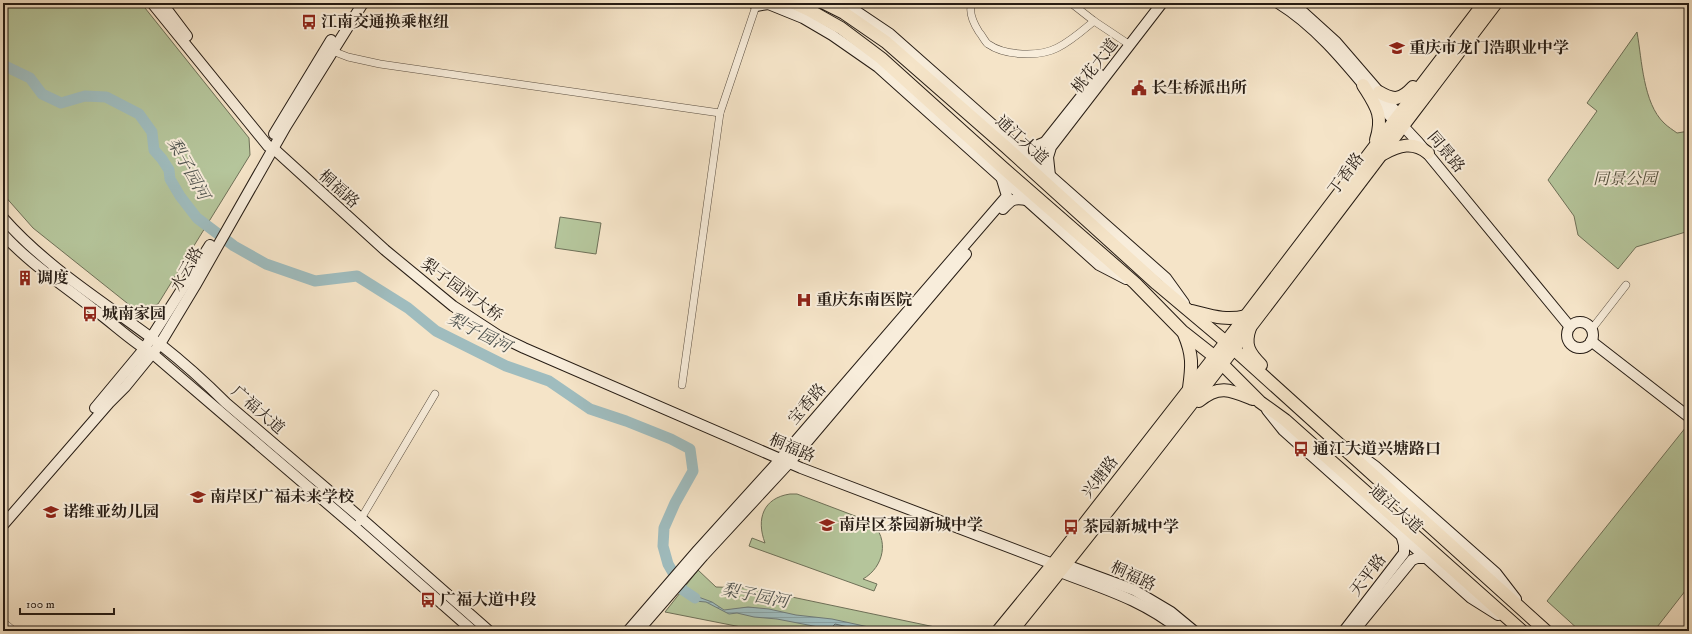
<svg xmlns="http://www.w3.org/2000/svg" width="1692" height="634" font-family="'IM FELL DW Pica','Noto Serif SC',serif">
<defs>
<pattern id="water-rules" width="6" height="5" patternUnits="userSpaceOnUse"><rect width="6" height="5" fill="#9fbcbe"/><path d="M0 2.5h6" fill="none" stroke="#89a1a2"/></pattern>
</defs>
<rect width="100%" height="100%" fill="#f5e4c8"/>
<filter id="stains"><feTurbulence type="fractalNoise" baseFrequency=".005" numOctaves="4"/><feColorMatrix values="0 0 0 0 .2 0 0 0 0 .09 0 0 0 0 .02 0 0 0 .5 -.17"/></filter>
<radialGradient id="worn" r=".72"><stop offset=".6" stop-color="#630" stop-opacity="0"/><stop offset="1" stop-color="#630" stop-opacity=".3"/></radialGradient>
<g fill="#b5c59b" stroke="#6e7058">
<path d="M3,3H141L249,138L250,155L158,304L137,311L33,228L3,194Z"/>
<path d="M1637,32C1642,60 1643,103 1664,123C1668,127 1673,130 1677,133L1689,131V231L1636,247L1618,269L1578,235L1574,216L1548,180L1597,111L1587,103Z"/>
<path d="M560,217L601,223L596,254L555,248Z"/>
<path d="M1686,427L1689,430V586L1654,631H1580L1547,601Z"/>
<path d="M790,494H797L871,522C890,539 884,567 863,579L877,584L874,591L749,546L752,538L765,543C756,519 763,498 790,494Z"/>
<path d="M698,570L716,587L749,588L954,631H741V627L665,612Z"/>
</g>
<path fill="url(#water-rules)" stroke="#6f7c7a" d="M686,586L687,590L693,595L712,602L724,610L748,607L769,609L796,615L832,619L887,631H839L777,619L754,617L737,613L729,614L706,602L694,601L681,592Z"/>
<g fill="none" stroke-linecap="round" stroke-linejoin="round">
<path stroke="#626c69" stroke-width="1" d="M834,631L833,626L835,624L866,631"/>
<path stroke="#9fbcbe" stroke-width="11" d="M3,65L30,78L42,94L61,103L85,96L106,97L139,114L152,132L154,150L162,159L169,170L170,179L180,196L197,218L234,246L266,264L315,281L357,276L408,308L436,331L506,366L549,381L590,409L626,421L671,439L690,449L693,471L675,503L664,528L663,546L668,564L683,590L695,598"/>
<g stroke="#5a4e41" stroke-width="8">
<g id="street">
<path d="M972,3C968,12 974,24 979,32C982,35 985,42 988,44C1005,56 1039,57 1057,48C1071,41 1082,31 1094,21"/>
<path d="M1071,3L1094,21L1130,45"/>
<path d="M330,50L348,57L380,64L720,113"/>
<path d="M1591,330L1626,285"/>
<path d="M682,385L720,113L756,6"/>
<path d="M359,522L435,394"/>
<path d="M3,622L14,631"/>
</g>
</g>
<g stroke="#261c14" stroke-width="12">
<g id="secondary">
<path d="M152,3L268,146L274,149L385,250L453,306L499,336L524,348L801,468L1053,564L1066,565L1134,590L1171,612L1194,631"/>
<path d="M162,3L187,36"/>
<path d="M754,3L756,6L768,4"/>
<path d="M766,3L803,18L832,35L878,67L1099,265L1126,279"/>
<path d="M844,3L890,34L1166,278L1184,303"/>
<path d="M1278,3C1325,32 1358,80 1394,121L1401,125"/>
<path d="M1293,3L1336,42L1399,115L1403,126L1418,142L1570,327"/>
<path d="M274,134L331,40"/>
<path d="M1018,146L1031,148L1045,142L1099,74"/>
<path d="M1050,176L1048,157L1051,147L1162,3"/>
<path d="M1003,209C1012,199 1014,198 1027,200"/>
<path d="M3,218C48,269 107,304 161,345C184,363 206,383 226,403L362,519L489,631"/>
<path d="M3,234C29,263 62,284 92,308C113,323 131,341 153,354L356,528L473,631"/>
<circle cx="1580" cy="335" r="13"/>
<path d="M1591,341L1689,417"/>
<path d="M95,408L144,349L210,245"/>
<path d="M1267,410L1283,430L1471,598L1498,615"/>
<path d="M1349,447L1375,466L1496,573L1516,599"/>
<path d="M3,525L109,403L125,387L160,344L195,286L286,126L363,3"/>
<path d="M1056,567L1060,572C1104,589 1143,600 1181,631"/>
<path d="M628,631L698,550L775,465L1007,196L1001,176"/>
<path d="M638,631L703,556L789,463L966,254"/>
<path d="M1344,631L1404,553V545L1401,534"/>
<path d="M1354,631L1412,560L1417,558H1428"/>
</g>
</g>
<g stroke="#261c14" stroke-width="14">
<g id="primary">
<path d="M794,3L809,10L841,28L881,58L1002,167L1135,283L1182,331L1215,357L1260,402L1285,420L1522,631"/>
<path d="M824,3L844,13L886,42L1006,147L1157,284L1226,342L1546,631"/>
<path d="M1363,85C1376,106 1384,115 1376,140"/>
<path d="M1379,92C1394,101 1401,100 1413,87"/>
<path d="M1383,154C1399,145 1413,141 1428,153"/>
<path d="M1192,311C1212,316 1226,321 1246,316"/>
<path d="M1250,328C1244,345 1249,353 1261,365"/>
<path d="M1184,334C1193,355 1192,366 1189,388"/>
<path d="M1199,401C1219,384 1231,390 1253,399"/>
<path d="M998,631L1053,564L1226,342L1484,3"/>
<path d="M1012,631C1178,426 1336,214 1496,3"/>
</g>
</g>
<use href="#street" stroke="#f8eddb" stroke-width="7"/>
<use href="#secondary" stroke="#f8eddb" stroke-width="10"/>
<use href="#primary" stroke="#f5e4c8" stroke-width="12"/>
</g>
<defs>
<g id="bus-bare" transform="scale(1.2)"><path d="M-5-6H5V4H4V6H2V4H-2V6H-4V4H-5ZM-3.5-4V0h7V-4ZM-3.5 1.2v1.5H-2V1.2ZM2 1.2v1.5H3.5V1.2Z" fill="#8f2418" stroke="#f8eddb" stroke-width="2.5" paint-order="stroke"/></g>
<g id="school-bare" transform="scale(1.2)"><path d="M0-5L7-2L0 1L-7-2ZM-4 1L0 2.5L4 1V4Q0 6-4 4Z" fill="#8f2418" stroke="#f8eddb" stroke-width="2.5" paint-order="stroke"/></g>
<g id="civic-bare" transform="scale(1.2)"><path d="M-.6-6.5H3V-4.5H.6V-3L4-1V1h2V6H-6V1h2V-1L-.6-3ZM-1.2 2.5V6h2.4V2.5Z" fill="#8f2418" stroke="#f8eddb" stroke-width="2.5" paint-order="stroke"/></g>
<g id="building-bare" transform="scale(1.2)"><path d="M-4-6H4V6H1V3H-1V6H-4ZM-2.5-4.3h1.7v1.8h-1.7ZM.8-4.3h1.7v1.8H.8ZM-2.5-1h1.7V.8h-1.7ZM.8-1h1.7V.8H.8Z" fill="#8f2418" stroke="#f8eddb" stroke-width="2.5" paint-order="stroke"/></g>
<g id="hospital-bare" transform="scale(1.2)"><path d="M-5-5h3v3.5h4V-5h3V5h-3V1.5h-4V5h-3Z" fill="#8f2418" stroke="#f8eddb" stroke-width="2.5" paint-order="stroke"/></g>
</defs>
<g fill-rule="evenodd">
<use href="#bus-bare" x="309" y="22"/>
<use href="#school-bare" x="1397" y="48"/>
<use href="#civic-bare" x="1139" y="88"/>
<use href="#building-bare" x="25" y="278"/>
<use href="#hospital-bare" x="804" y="300"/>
<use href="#bus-bare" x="90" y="314"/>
<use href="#bus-bare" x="1301" y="449"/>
<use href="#school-bare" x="198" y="497"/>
<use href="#school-bare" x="51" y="512"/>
<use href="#school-bare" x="827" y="525"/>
<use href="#bus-bare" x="1071" y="527"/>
<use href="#bus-bare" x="428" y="600"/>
</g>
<g text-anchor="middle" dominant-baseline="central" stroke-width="4" stroke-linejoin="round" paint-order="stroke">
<g font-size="16" font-weight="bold" fill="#261c14" stroke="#f8eddb" text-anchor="start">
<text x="321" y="22">江南交通换乘枢纽</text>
<text x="1409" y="48">重庆市龙门浩职业中学</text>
<text x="1151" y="88">长生桥派出所</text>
<text x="37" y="278">调度</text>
<text x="816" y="300">重庆东南医院</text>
<text x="102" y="314">城南家园</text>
<text x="1313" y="449">通江大道兴塘路口</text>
<text x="210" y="497">南岸区广福未来学校</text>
<text x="63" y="512">诺维亚幼儿园</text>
<text x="839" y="525">南岸区茶园新城中学</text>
<text x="1083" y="527">茶园新城中学</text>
<text x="440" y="600">广福大道中段</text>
</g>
<g font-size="16" fill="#261c14" stroke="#f8eddb">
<text transform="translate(1095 66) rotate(-52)">桃花大道</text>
<text transform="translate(1022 140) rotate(42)">通江大道</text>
<text transform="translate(1446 152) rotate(50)">同景路</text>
<text transform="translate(1346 174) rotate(-53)">丁香路</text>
<text transform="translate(339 189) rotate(42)">桐福路</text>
<text transform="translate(187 269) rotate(-60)">水云路</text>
<text transform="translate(462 290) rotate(36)">梨子园河大桥</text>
<text transform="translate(807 404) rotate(-49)">宝香路</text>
<text transform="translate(258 410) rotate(41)">广福大道</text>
<text transform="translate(792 448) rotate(23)">桐福路</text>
<text transform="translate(1100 477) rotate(-52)">兴塘路</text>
<text transform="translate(1396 509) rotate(41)">通江大道</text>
<text transform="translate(1368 575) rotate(-52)">天平路</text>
<text transform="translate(1133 576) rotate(25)">桐福路</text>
</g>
<g font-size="16" font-style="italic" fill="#514f3c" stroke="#f8eddb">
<text x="1625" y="179">同景公园</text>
</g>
<g font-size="17" font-style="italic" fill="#505450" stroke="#f8eddb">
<text transform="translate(188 169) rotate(61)">梨子园河</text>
<text transform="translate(479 333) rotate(27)">梨子园河</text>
<text transform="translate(755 596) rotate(11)">梨子园河</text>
</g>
</g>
<rect width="1692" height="634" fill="none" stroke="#f5e4c8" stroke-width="16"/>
<rect x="4" y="4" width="1684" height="626" fill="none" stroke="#261c14" stroke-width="2"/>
<rect x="8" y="8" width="1676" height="618" fill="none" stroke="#261c14"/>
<path d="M20 608v6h94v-6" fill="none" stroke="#261c14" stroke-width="2"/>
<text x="26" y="608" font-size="12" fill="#261c14" stroke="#f8eddb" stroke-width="3" paint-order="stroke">100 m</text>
<rect width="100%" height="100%" filter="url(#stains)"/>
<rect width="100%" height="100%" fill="url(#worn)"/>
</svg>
